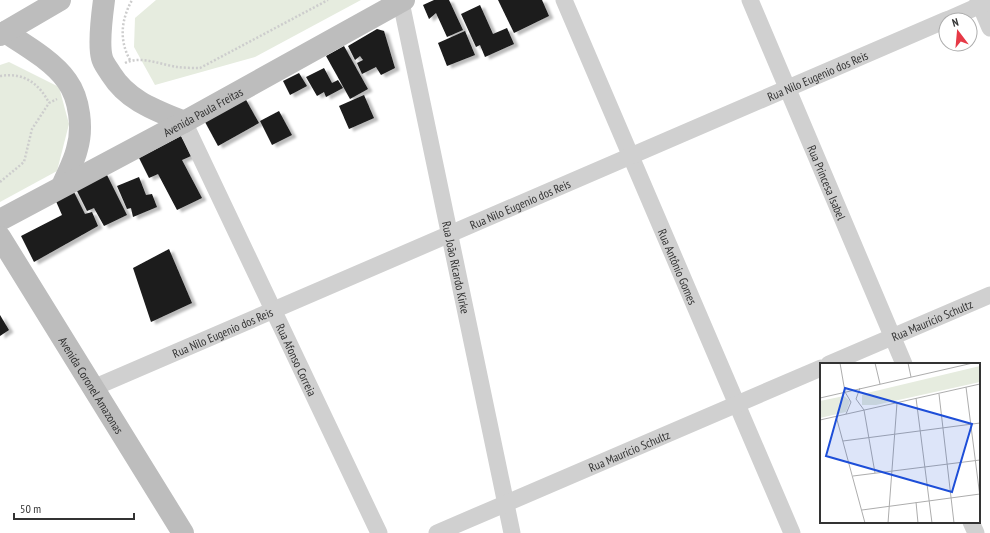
<svg xmlns="http://www.w3.org/2000/svg" width="990" height="533" font-family="'PT Sans Narrow',sans-serif">
<defs>
<filter id="shadow"><feDropShadow dx="4.5" dy="2.5" stdDeviation="1" flood-color="#0004"/></filter>
</defs>
<rect width="100%" height="100%" fill="#fff"/>
<g fill="#e6ecdf">
<path d="M156,0H361L255,57L155,85L134,47L135,18Z"/>
<path d="M9,62L59,87L69,124L57,171L0,202V65Z"/>
</g>
<g fill="#1a1a1a" filter="url(#shadow)">
<path d="M434,0H449L463,30L447,37L436,13L429,19L423,5Z"/>
<path d="M498,0H542L549,16L514,33Z"/>
<path d="M480,5L493,34L507,28L514,44L485,57L480,45L476,47L461,14Z"/>
<path d="M377,29L384,31L395,68L381,75L376,67L362,74L357,63L363,60L360,56L355,60L348,46Z"/>
<path d="M465,31L475,55L447,66L438,43Z"/>
<path d="M344,46L368,89L350,99L326,56Z"/>
<path d="M324,68L332,83L338,80L343,88L326,97L324,92L317,96L306,77Z"/>
<path d="M299,73L307,86L290,95L283,81Z"/>
<path d="M364,95L374,118L349,129L339,106Z"/>
<path d="M245,98L259,123L218,146L205,122Z"/>
<path d="M279,111L292,135L272,145L260,121Z"/>
<path d="M181,136L191,156L182,160L202,198L177,210L158,174L149,178L139,158Z"/>
<path d="M106,173L127,215L104,226L94,208L87,211L76,189Z"/>
<path d="M139,177L146,195L152,194L157,207L133,217L131,208L127,209L117,186Z"/>
<path d="M73,190L85,214L92,212L98,226L34,262L21,236L62,215L55,199Z"/>
<path d="M169,249L192,303L151,322L133,268Z"/>
<path d="M0,315L9,330L0,336Z"/>
</g>
<g fill="none" stroke-linecap="round" stroke-linejoin="round">
<g stroke="#cdcdcd" stroke-width="2.5" stroke-dasharray="2 2" stroke-linecap="butt">
<path d="M130,60C119,40 121,20 132,0"/>
<path d="M125,63C141,55 161,65 178,67C185,68 193,68 200,68L328,0"/>
<path d="M0,76C23,72 39,83 49,103"/>
<path d="M0,182L24,162L32,129L49,103L57,99"/>
</g>
<g stroke="#d0d0d0" stroke-width="17">
<path id="s1" d="M564,0L792,533"/>
<path id="s2" d="M750,0L904,364"/>
<path d="M978,0L990,28"/>
<path id="s3" d="M401,2L512,533"/>
<path d="M947,20L990,1"/>
<path id="s4" d="M184,122L379,533"/>
<path id="s5" d="M829,364L990,295"/>
<path id="s6" d="M93,388L946,20"/>
<path d="M971,522L976,533"/>
<path id="s7" d="M437,533L821,368"/>
</g>
<g stroke="#bdbdbd" stroke-width="22">
<path d="M104,0C102,15 98,44 102,58C103,63 108,69 111,74C128,101 155,110 184,122"/>
<path d="M5,32C25,45 53,61 67,81C80,99 83,129 77,149C74,162 67,174 62,186"/>
<path d="M0,35L60,0"/>
<path id="s8" d="M0,220L184,122L404,0"/>
<path id="s9" d="M0,237L183,533"/>
</g>
</g>
<g text-anchor="middle" dominant-baseline="central" stroke-width="4" stroke-linejoin="round" paint-order="stroke">
<g font-size="12" fill="#333" stroke="#fff">
<text stroke="none"><textPath href="#s6" startOffset="789">Rua Nilo Eugenio dos Reis</textPath></text>
<text stroke="none"><textPath href="#s8" startOffset="230">Avenida Paula Freitas</textPath></text>
<text stroke="none"><textPath href="#s2" startOffset="198">Rua Princesa Isabel</textPath></text>
<text stroke="none"><textPath href="#s6" startOffset="465">Rua Nilo Eugenio dos Reis</textPath></text>
<text stroke="none"><textPath href="#s1" startOffset="290">Rua Antônio Gomes</textPath></text>
<text stroke="none"><textPath href="#s3" startOffset="271">Rua João Ricardo Kirke</textPath></text>
<text stroke="none"><textPath href="#s5" startOffset="112">Rua Maurício Schultz</textPath></text>
<text stroke="none"><textPath href="#s6" startOffset="141">Rua Nilo Eugenio dos Reis</textPath></text>
<text stroke="none"><textPath href="#s4" startOffset="263">Rua Afonso Correia</textPath></text>
<text stroke="none"><textPath href="#s9" startOffset="174">Avenida Coronel Amazonas</textPath></text>
<text stroke="none"><textPath href="#s7" startOffset="209">Rua Maurício Schultz</textPath></text>
</g>
</g>
<g transform="translate(820 363)">
<rect width="160" height="160" fill="#fff"/>
<path d="M160,3V19L56,42H42V32L47,30ZM24,33L30,38L26,49L0,55V38Z" fill="#e6ecdf"/>
<path fill="none" stroke="#adadad" stroke-width="1" d="M20,0L25,29M55,0L60,21M88,0L91,14M146,24L160,134M40,25L36,36L44,47M25,29L31,39L26,51M119,31L134,160M0,35L153,0M96,35L112,160M44,47L55,110M16,53L45,160M0,57L160,21M23,78L160,60M33,113L160,97M96,139L98,160M42,147L160,131M68,160L77,40"/>
<path fill="#1d4ed8" fill-opacity="0.15" stroke="#1d4ed8" stroke-width="2" d="M25,25L152,61L132,129L6,93Z"/>
<rect width="160" height="160" fill="none" stroke="#333" stroke-width="2"/>
</g>
<g transform="translate(958 32) rotate(344)"><circle r="19" fill="#ffffff" stroke="#adadad"/>
<path d="M0-3L7 15L0 10L-7 15Z" fill="#e63946"/>
<text y="-6" font-size="11" font-weight="bold" text-anchor="middle" fill="#333333">N</text>
</g>
<path d="M14 513v6h120v-6" fill="none" stroke="#333333" stroke-width="2"/>
<text x="20" y="513" font-size="12" fill="#333333" stroke="#ffffff" stroke-width="3" paint-order="stroke">50 m</text>
</svg>
